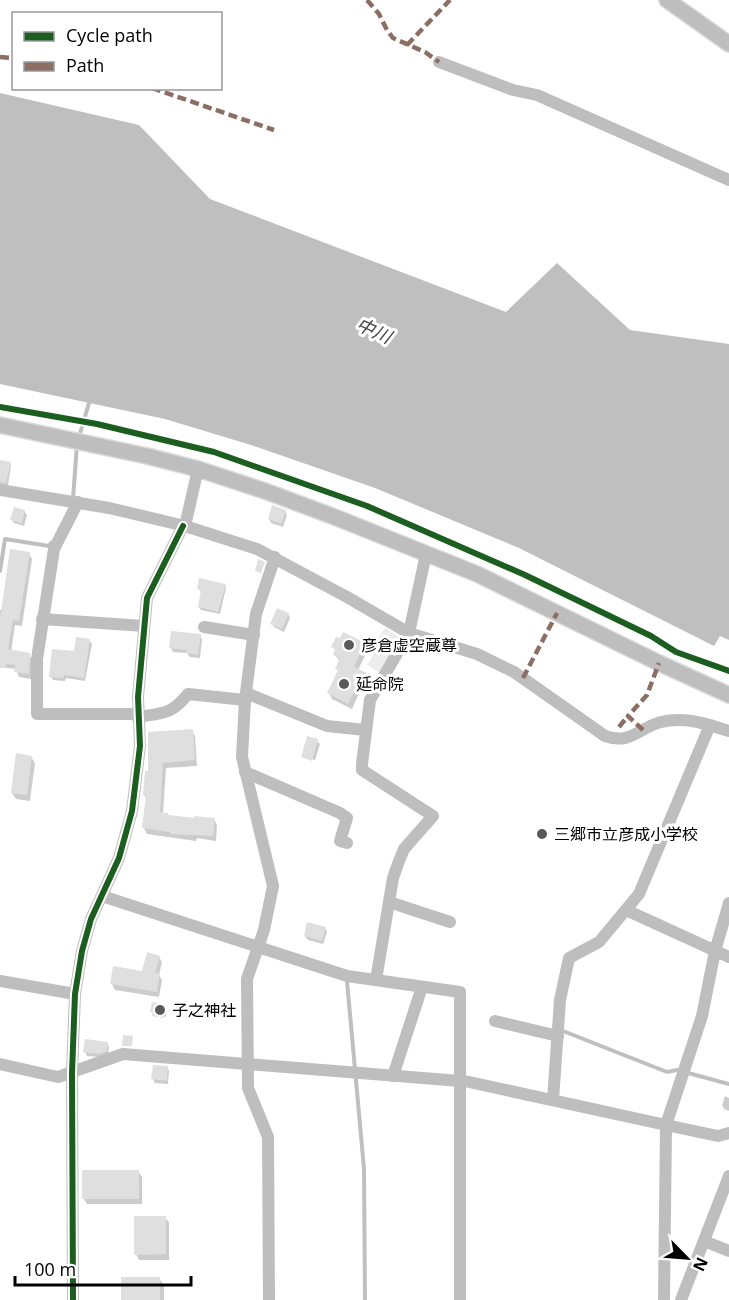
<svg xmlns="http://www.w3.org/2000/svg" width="729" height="1300" font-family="'Open Sans','Noto Sans JP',sans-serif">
<rect width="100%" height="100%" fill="#fff"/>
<path fill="#ececec" d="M385,628L399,637L400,639L380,673L367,665L379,647L376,641Z"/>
<path fill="#bfbfbf" d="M0,93L139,125L210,199L506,312L557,263L630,330L729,344V640L720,636L714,646L519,548L375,488L251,445L165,419L0,384Z"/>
<g fill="#0003">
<path d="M0,461L10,463L11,466L8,485H0Z"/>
<path d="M24,511L27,515L24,526L14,523L12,520Z"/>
<path d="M285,511L287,515L283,527L271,523L269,519Z"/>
<path d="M29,554L32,559L22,626L15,625L11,652L29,655L32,660L31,679L19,677L16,669L0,667V610H3Z"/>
<path d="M225,585L226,588L220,614L201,610L199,607L202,592L198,589Z"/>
<path d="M288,614L290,618L284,632L274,627L272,624Z"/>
<path d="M200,636L202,639L200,658L190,657L187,653L173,652L171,648Z"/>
<path d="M90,641L92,644L85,681L66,678L65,681L53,680L51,677Z"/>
<path d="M364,644L368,650L358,670L368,675L371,681L365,694L360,691L352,709L332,699L329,693L339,672L337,669L340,661L334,654L336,651L333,647Z"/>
<path d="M192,731L195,736L197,766L166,768L163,814L169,817L214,819L217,825L216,841L197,838L196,841L147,834L144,828L147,799L144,795L147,773Z"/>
<path d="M317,741L320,744L315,760L303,756V758L302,757Z"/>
<path d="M31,757L35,763L30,801L16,799L12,793Z"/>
<path d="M325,928L327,932L323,944L308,940L305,936Z"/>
<path d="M159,957L162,962L159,975L162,980L159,997L115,990L112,984L143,972Z"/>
<path d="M165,1006L167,1010L166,1017L154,1015L152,1012Z"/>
<path d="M107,1043L109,1047L108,1055L100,1057L87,1056L85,1052Z"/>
<path d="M167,1067L169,1071L168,1084L155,1083L153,1079Z"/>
<path d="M725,1096L729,1098V1111L724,1109L722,1105Z"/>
<path d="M138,1171L142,1177V1204H87L83,1198Z"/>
<path d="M165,1217L169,1223V1260H139L136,1254Z"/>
<path d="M159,1278L164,1286V1300H123Z"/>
</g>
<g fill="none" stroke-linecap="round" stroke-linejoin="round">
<g stroke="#bfbfbf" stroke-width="4">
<path d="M79,437L89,403"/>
<path d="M73,499L77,444"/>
<path d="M0,571L5,539L49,546L51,543"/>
<path d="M347,981L364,1169L365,1300"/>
<path d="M563,1031L667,1072L677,1070L729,1084"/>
</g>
</g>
<g fill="#dfdfdf">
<path d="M0,460L11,462L6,483L0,482Z"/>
<path d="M272,505L286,510L281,524L268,519Z"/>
<path d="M14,507L25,510L22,523L10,520Z"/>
<path d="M10,549L30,552L19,621L13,620L8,649L30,653L29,674L14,672L15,665L6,664L5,668H0V619Z"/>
<path d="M258,559L265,562L261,573L255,571Z"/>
<path d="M199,578L226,584L218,612L198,607L201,590L197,589Z"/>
<path d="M277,608L289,613L282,629L270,624Z"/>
<path d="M171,631L201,634L198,655L186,653L187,650L169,648Z"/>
<path d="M343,632L365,643L354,667L369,674L362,689L357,686L348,704L327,693L338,670L335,669L340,658L333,655L335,649L331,647L336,637L340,638Z"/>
<path d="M76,637L90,639L84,678L64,675V678L49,677L52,649L74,651Z"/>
<path d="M193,729L195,760L163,763L160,812L168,813V815L194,818V816L215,818L213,836L170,834V832L142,828L146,795H143L144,784L145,771H148V732Z"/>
<path d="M307,736L318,739L312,761L301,757Z"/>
<path d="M16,753L32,756L27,795L11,793Z"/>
<path d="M307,922L326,927L322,941L304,936Z"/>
<path d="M147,952L160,956L155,973H160L157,992L110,984L113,966L142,971Z"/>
<path d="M152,1002L166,1005L163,1018L152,1016L153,1013L150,1012Z"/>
<path d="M123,1035L133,1036L132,1046H122Z"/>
<path d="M85,1039L108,1042L107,1051L98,1054L83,1052Z"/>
<path d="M153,1065L168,1066L167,1081L151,1079Z"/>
<rect x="82" y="1170" width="57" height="29"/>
<path d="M134,1216H166V1254L134,1255Z"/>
<rect x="121" y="1277" width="39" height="23"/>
</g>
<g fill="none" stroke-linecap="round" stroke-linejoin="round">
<g stroke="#dbdbdb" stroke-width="18">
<g id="major">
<path d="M667,0L729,44"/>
<path d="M0,425L147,456L198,469L265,491L332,516L477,574L659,663L729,695"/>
</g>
</g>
<g stroke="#bebebe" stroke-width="12">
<path d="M439,62L513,90L537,95L729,180"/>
<path d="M0,490L109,508L185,526L257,549L347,597L409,633L477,654L514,672L605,736C631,745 638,728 661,722C685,716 706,724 729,731"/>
<path d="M78,502L54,549L37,659V714H137"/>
<path d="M185,526L198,469"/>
<path d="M42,619L144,626"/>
<path d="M204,627L254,635"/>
<path d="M246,693L327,726L366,730"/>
<path d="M137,717C163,713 171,715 188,694L245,700"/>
<path d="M245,772L340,813L347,818L340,841L347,843"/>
<path d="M102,896L347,976L460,992V1300"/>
<path d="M389,902L450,922"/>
<path d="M626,910L729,957"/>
<path d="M376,980L393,878L399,861L404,849L433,816L362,770V764L370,700L409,633L426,554"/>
<path d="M0,981L75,994"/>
<path d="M495,1021L558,1036"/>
<path d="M0,1064L58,1077L123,1054L460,1081"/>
<path d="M393,1076L422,987"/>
<path d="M460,1080L666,1125L718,1136L729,1133"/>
<path d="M553,1100L560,1000L569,958L599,942L639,894L710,725"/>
<path d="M704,1241L729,1251"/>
<path d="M73,1300L72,1073L75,994L82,951L91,919L119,858L132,811L140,746L138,697L147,598L183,526"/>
<path d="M269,1300L268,1137L248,1088L247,979L264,930L273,886L242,757L245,700L256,614L275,557"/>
<path d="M664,1300L666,1125L702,1016L715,951L729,903"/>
<path d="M681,1300L729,1176"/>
</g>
<use href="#major" stroke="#bebebe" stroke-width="15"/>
<g stroke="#8d6e63" stroke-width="4.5" stroke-dasharray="9 4.5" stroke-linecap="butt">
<path d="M367,0L379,14L387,30L393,38L425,52L439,62"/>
<path d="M407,45L450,0"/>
<path d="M0,57L14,58"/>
<path d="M152,88L274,130"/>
<path d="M523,678L557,613"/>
<path d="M619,727L628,716"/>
<path d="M643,730L628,716L647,695L659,663"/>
</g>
<g stroke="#fff" stroke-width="10">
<g id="cycleway">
<path d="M0,407L97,424L214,452L367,506L525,575L651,636L676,652L729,671"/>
<path d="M73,1300L72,1073L75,994L82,951L91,919L119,858L132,811L140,746L138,697L147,598L183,526"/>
</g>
</g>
<use href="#cycleway" stroke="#1b5e20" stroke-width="6"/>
</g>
<g fill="#595959" stroke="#fff" stroke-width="2">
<circle cx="349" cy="645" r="6"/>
<circle cx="344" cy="684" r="6"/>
<circle cx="542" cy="834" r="6"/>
<circle cx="160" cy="1010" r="6"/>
</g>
<g text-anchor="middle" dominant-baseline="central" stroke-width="6" stroke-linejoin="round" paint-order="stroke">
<g font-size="16" fill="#000" stroke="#fff" text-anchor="start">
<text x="361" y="645">彦倉虚空蔵尊</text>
<text x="356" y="684">延命院</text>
<text x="554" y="834">三郷市立彦成小学校</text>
<text x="172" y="1010">子之神社</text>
</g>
<g font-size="18" font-style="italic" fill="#444" stroke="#fff">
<text transform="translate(374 330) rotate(24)">中川</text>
</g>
</g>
<rect x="12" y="12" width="210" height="78" fill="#ffffff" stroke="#999999" stroke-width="1.5"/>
<rect x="24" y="32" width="30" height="9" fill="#1b5e20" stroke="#999999" stroke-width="1.5"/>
<text x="66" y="42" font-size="18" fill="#000000">Cycle path</text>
<rect x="24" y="62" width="30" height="9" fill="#8d6e63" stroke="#999999" stroke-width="1.5"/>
<text x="66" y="72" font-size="18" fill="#000000">Path</text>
<g transform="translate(687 1258) rotate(115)" stroke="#ffffff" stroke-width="4.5" paint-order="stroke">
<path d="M0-4.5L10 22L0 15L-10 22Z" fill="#000000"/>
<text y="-9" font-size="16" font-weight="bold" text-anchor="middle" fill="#000000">N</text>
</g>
<path d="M15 1276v9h176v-9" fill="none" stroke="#000000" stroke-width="3"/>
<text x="24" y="1276" font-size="18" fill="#000000" stroke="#ffffff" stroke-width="4.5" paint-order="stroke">100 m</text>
</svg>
